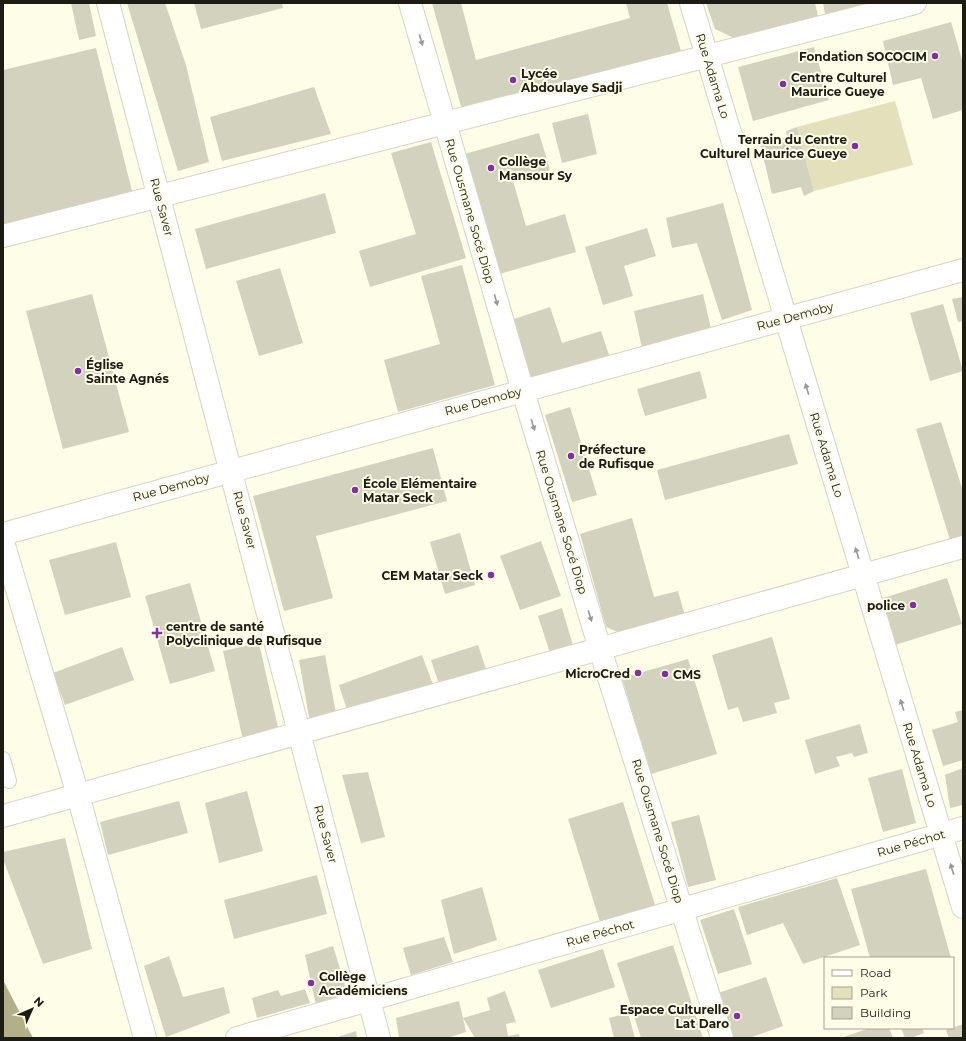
<svg xmlns="http://www.w3.org/2000/svg" width="966" height="1041" font-family="Montserrat,sans-serif">
<rect width="100%" height="100%" fill="#fdfde8"/>
<path fill="#e2e1bc" d="M895,101L913,165L814,191L797,127Z"/>
<path fill="#b1b088" d="M3,980L33,1038H3Z"/>
<g fill="#d2d2be">
<path d="M71,3H89L96,36L79,40Z"/>
<path d="M127,3H165L186,65L209,162L178,171Z"/>
<path d="M194,3H282L283,8L201,29Z"/>
<path d="M432,3H461L476,60L630,18L626,3H667L681,51L462,110Z"/>
<path d="M706,3H815L818,16L734,38L715,29Z"/>
<path d="M823,3H866V4L825,14Z"/>
<path d="M951,22L963,63V110L933,119L921,78L893,85L883,41Z"/>
<path d="M814,47L829,100L753,121L738,67Z"/>
<path d="M96,48L133,195L3,227V70Z"/>
<path d="M314,87L331,134L222,161L210,117Z"/>
<path d="M588,114L597,154L562,163L552,123Z"/>
<path d="M797,127L814,191L804,196L801,187L772,194L760,143L787,137L786,131Z"/>
<path d="M539,133L550,170L513,181L526,226L565,214L576,252L496,275L461,155Z"/>
<path d="M431,142L466,258L370,287L359,251L416,234L391,153Z"/>
<path d="M325,193L336,233L206,269L195,229Z"/>
<path d="M723,203L752,310L722,320L697,243L672,248L666,218Z"/>
<path d="M647,228L656,256L624,266L633,296L603,305L585,247Z"/>
<path d="M462,265L495,385L398,412L384,360L440,344L421,276Z"/>
<path d="M280,268L303,343L259,356L236,281Z"/>
<path d="M92,294L129,432L63,449L26,311Z"/>
<path d="M703,294L712,333L642,348L634,311Z"/>
<path d="M963,297V321L958,322L952,299Z"/>
<path d="M943,304L963,371L930,381L910,313Z"/>
<path d="M550,307L562,343L601,331L610,358L531,383L511,320Z"/>
<path d="M700,371L707,398L645,416L637,389Z"/>
<path d="M570,407L597,495L572,502L545,415Z"/>
<path d="M941,422L963,491V536L950,540L916,429Z"/>
<path d="M789,434L798,464L665,500L657,470Z"/>
<path d="M433,448L447,501L316,536L333,598L284,611L253,496Z"/>
<path d="M632,518L654,597L678,591L685,616L622,634L606,627L580,534Z"/>
<path d="M460,533L475,585L445,594L430,542Z"/>
<path d="M541,541L561,596L520,610L500,556Z"/>
<path d="M116,542L131,597L65,615L49,560Z"/>
<path d="M947,578L962,624L895,645L880,599Z"/>
<path d="M190,583L215,671L170,684L145,596Z"/>
<path d="M562,608L574,649L551,656L538,616Z"/>
<path d="M772,637L790,699L774,703L777,713L743,722L738,707L728,710L712,655Z"/>
<path d="M259,643L279,732L243,740L223,651Z"/>
<path d="M478,645L487,672L440,687L431,660Z"/>
<path d="M122,647L134,680L65,705L53,673Z"/>
<path d="M325,655L337,718L310,723L299,660Z"/>
<path d="M422,655L435,690L349,716L339,685Z"/>
<path d="M688,659L717,754L651,774L622,678Z"/>
<path d="M963,710V760L943,766L932,730L958,722L955,712Z"/>
<path d="M860,724L868,753L854,757L852,753L836,757L840,766L815,774L805,740Z"/>
<path d="M963,768V805L950,808L945,775Z"/>
<path d="M902,769L916,823L883,832L868,778Z"/>
<path d="M368,772L385,837L361,843L342,775Z"/>
<path d="M247,791L263,851L219,863L205,803Z"/>
<path d="M179,801L188,833L108,855L100,822Z"/>
<path d="M623,802L656,908L601,925L568,819Z"/>
<path d="M699,815L716,880L688,887L671,822Z"/>
<path d="M65,838L92,949L43,964L3,859V852Z"/>
<path d="M926,869L951,958H870L851,889Z"/>
<path d="M317,875L327,914L234,939L224,900Z"/>
<path d="M837,878L860,945L803,964L783,923L747,935L738,907Z"/>
<path d="M482,887L497,940L454,954L441,900Z"/>
<path d="M734,909L752,964L718,974L700,920Z"/>
<path d="M444,937L453,962L411,975L403,948Z"/>
<path d="M673,945L703,1038H641L617,963Z"/>
<path d="M333,946L348,995L316,1005L305,955Z"/>
<path d="M603,949L615,987L551,1008L538,970Z"/>
<path d="M169,956L183,997L224,987L230,1013L166,1037L144,966Z"/>
<path d="M766,977L783,1026L749,1038H732L718,993Z"/>
<path d="M305,989L310,1003L257,1018L252,998L278,990L281,996Z"/>
<path d="M505,991L516,1022L506,1024L508,1036L519,1034L520,1038H475L463,1018L466,1032L447,1038H399L396,1018L459,1001L463,1018L490,1010L487,998Z"/>
<path d="M628,1013L635,1038H614L609,1018Z"/>
<path d="M963,1024V1038H949L946,1030Z"/>
<path d="M870,1028H889L893,1038H841Z"/>
<path d="M901,1028H922L924,1033L911,1038H905Z"/>
<path d="M356,1031L357,1038H335Z"/>
</g>
<g fill="none" stroke-linecap="round" stroke-linejoin="round">
<g stroke="#d5d5c1" stroke-width="16">
<path id="service" d="M3,759L9,781"/>
</g>
<g stroke="#d5d5c1" stroke-width="24">
<g id="minor">
<path d="M108,3L379,1038"/>
<path d="M691,3L963,907"/>
<path d="M3,236L915,3"/>
<path d="M3,534L963,270"/>
<path d="M3,542L78,795L145,1038"/>
<path d="M3,816L963,547"/>
<path d="M237,1038L963,828"/>
</g>
</g>
<g stroke="#d5d5c1" stroke-width="24">
<path id="tertiary" d="M410,3L523,391L600,649L722,1038"/>
</g>
<use href="#service" stroke="#fff" stroke-width="14"/>
<use href="#minor" stroke="#fff" stroke-width="22"/>
<use href="#tertiary" stroke="#fff" stroke-width="22"/>
</g>
<defs><path id="oneway-solid" d="M-6-.8H1V-3.2L6.5 0L1 3.2V.8H-6Z"/></defs>
<g fill="#999996">
<use href="#oneway-solid" transform="translate(421 40) rotate(74)"/>
<use href="#oneway-solid" transform="translate(496 300) rotate(74)"/>
<use href="#oneway-solid" transform="translate(807 389) rotate(-107)"/>
<use href="#oneway-solid" transform="translate(533 425) rotate(73)"/>
<use href="#oneway-solid" transform="translate(857 553) rotate(-107)"/>
<use href="#oneway-solid" transform="translate(590 616) rotate(73)"/>
<use href="#oneway-solid" transform="translate(902 705) rotate(-107)"/>
<use href="#oneway-solid" transform="translate(952 869) rotate(-107)"/>
</g>
<g fill="#8230a0" stroke="#fdfde8" stroke-width="1.5">
<circle cx="935" cy="56" r="4"/>
<circle cx="513" cy="80" r="4"/>
<circle cx="783" cy="84" r="4"/>
<circle cx="855" cy="146" r="4"/>
<circle cx="491" cy="168" r="4"/>
<circle cx="78" cy="371" r="4"/>
<circle cx="571" cy="456" r="4"/>
<circle cx="355" cy="490" r="4"/>
<circle cx="491" cy="575" r="4"/>
<circle cx="913" cy="605" r="4"/>
<path d="M155 627h4v4h4v4h-4v4h-4v-4h-4v-4h4z"/>
<circle cx="638" cy="673" r="4"/>
<circle cx="665" cy="674" r="4"/>
<circle cx="311" cy="983" r="4"/>
<circle cx="737" cy="1016" r="4"/>
</g>
<g text-anchor="middle" dominant-baseline="central" stroke-width="4" stroke-linejoin="round" paint-order="stroke">
<g font-size="12" font-weight="bold" fill="#1c1c15" stroke="#fdfde8" text-anchor="start">
<text x="927" y="56" text-anchor="end">Fondation SOCOCIM</text>
<text x="521" y="73">Lycée<tspan x="521" dy="14">Abdoulaye Sadji</tspan></text>
<text x="791" y="77">Centre Culturel<tspan x="791" dy="14">Maurice Gueye</tspan></text>
<text x="847" y="139" text-anchor="end">Terrain du Centre<tspan x="847" dy="14">Culturel Maurice Gueye</tspan></text>
<text x="499" y="161">Collège<tspan x="499" dy="14">Mansour Sy</tspan></text>
<text x="86" y="364">Église<tspan x="86" dy="14">Sainte Agnés</tspan></text>
<text x="579" y="449">Préfecture<tspan x="579" dy="14">de Rufisque</tspan></text>
<text x="363" y="483">École Elémentaire<tspan x="363" dy="14">Matar Seck</tspan></text>
<text x="483" y="575" text-anchor="end">CEM Matar Seck</text>
<text x="905" y="605" text-anchor="end">police</text>
<text x="166" y="626">centre de santé<tspan x="166" dy="14">Polyclinique de Rufisque</tspan></text>
<text x="630" y="673" text-anchor="end">MicroCred</text>
<text x="673" y="674">CMS</text>
<text x="319" y="976">Collège<tspan x="319" dy="14">Académiciens</tspan></text>
<text x="729" y="1009" text-anchor="end">Espace Culturelle<tspan x="729" dy="14">Lat Daro</tspan></text>
</g>
<g font-size="12" fill="#1c1c15" stroke="#fdfde8">
<text transform="translate(713 76) rotate(73)">Rue Adama Lo</text>
<text transform="translate(162 207) rotate(75)">Rue Saver</text>
<text transform="translate(470 211) rotate(74)">Rue Ousmane Socé Diop</text>
<text transform="translate(795 316) rotate(-15)">Rue Demoby</text>
<text transform="translate(483 401) rotate(-15)">Rue Demoby</text>
<text transform="translate(827 455) rotate(73)">Rue Adama Lo</text>
<text transform="translate(171 487) rotate(-15)">Rue Demoby</text>
<text transform="translate(245 520) rotate(75)">Rue Saver</text>
<text transform="translate(562 522) rotate(73)">Rue Ousmane Socé Diop</text>
<text transform="translate(920 765) rotate(73)">Rue Adama Lo</text>
<text transform="translate(658 831) rotate(73)">Rue Ousmane Socé Diop</text>
<text transform="translate(326 834) rotate(75)">Rue Saver</text>
<text transform="translate(911 843) rotate(-16)">Rue Péchot</text>
<text transform="translate(600 933) rotate(-16)">Rue Péchot</text>
</g>
</g>
<rect width="966" height="1041" fill="none" stroke="#1c1c15" stroke-width="8"/>
<rect x="824" y="957" width="130" height="72" fill="#fdfde8" stroke="#a3a394"/>
<rect x="832" y="970" width="20" height="6" fill="#ffffff" stroke="#a3a394"/>
<text x="860" y="977" font-size="12" fill="#1c1c15">Road</text>
<rect x="832" y="987" width="20" height="12" fill="#e2e1bc" stroke="#a3a394"/>
<text x="860" y="997" font-size="12" fill="#1c1c15">Park</text>
<rect x="832" y="1007" width="20" height="12" fill="#d2d2be" stroke="#a3a394"/>
<text x="860" y="1017" font-size="12" fill="#1c1c15">Building</text>
<g transform="translate(32 1009) rotate(45)" stroke="#fdfde8" stroke-width="3" paint-order="stroke">
<path d="M0-3L7 15L0 10L-7 15Z" fill="#1c1c15"/>
<text y="-6" font-size="11" font-weight="bold" text-anchor="middle" fill="#1c1c15">N</text>
</g>
</svg>
